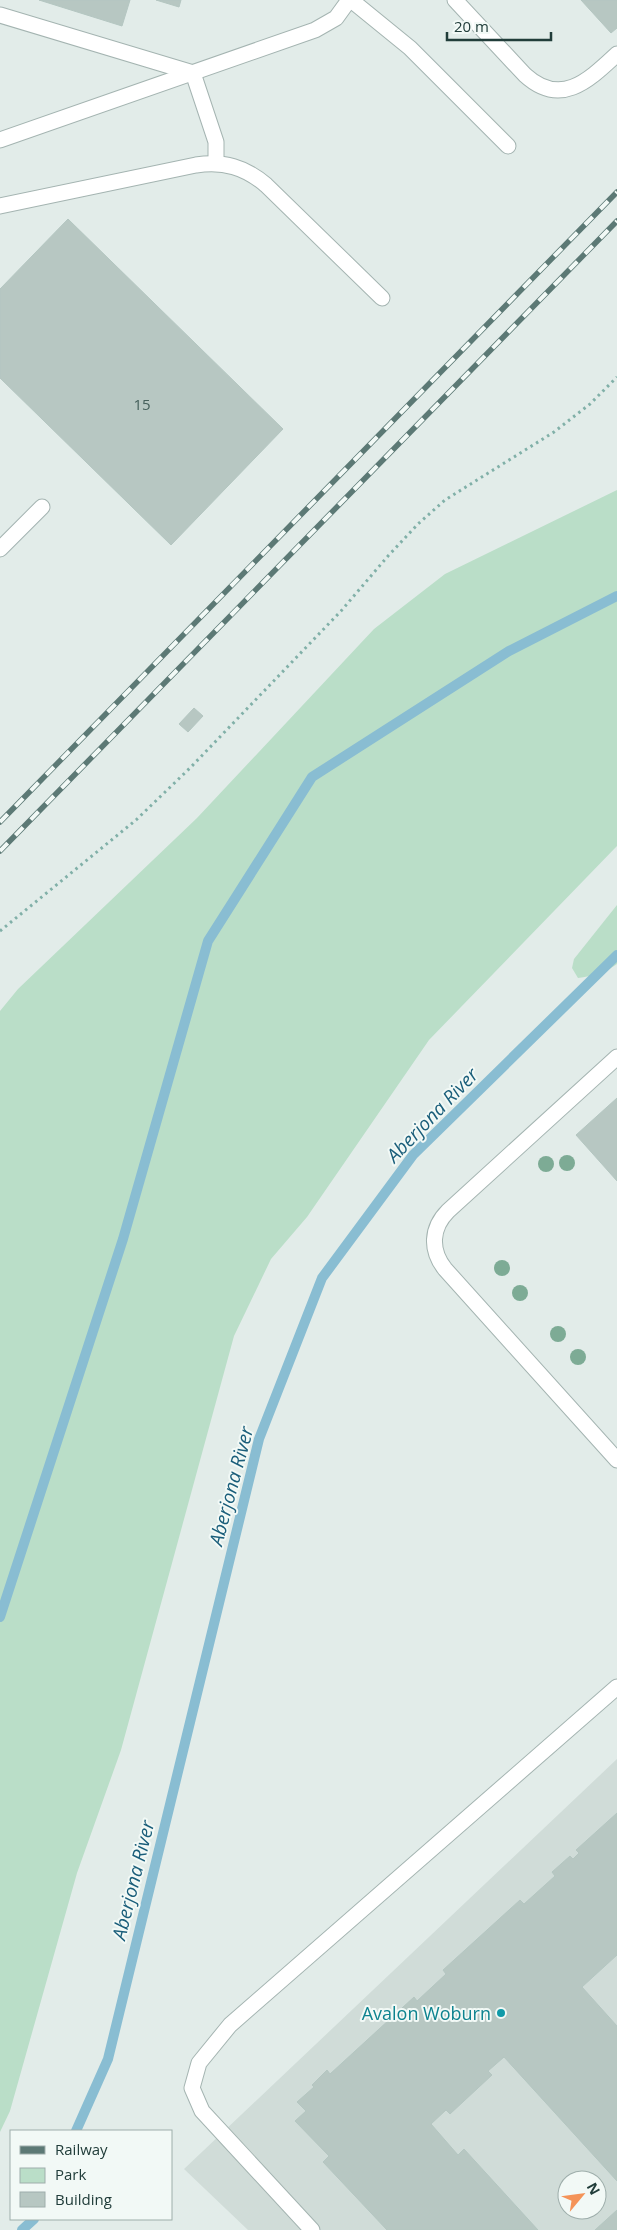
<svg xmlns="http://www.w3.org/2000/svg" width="617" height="2230" font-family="'Open Sans',sans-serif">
<rect width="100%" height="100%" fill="#e2ece9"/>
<path fill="#d0dcd8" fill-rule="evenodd" d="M617,1759V2230H248L184,2169ZM567,2180H597V2210H567Z"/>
<g fill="#badec8">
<path d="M617,490V846L429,1040L307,1217L271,1259L234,1336L121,1750L77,1873L10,2111L0,2132V1011L18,989L197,818L374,629L445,574Z"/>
<path d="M617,905V964C605,973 592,976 578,978L572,968L574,959Z"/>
</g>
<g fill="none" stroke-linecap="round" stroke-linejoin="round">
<g stroke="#89bdd2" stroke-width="10">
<path d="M0,1617L123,1239L208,941L312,777L509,651L617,596"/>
<path d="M76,2131L108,2059L259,1439L322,1278L413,1155L617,955"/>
<path d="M22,2230L34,2219"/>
</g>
</g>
<g fill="#b7c7c2" stroke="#b4c6c1">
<path d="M39,0H130L122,26Z"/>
<path d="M156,0H181L179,7Z"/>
<path d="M581,0H617V28L611,33Z"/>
<path d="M68,219L283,429L171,545L0,378V289Z"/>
<path d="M194,708L203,716L188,732L179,724Z"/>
<path d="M617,1098V1181L576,1135Z"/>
<path d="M617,1813V1955L582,1987L617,2026V2181L504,2057L488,2071L492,2075L450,2114L446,2110L431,2124L458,2155L464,2149L538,2230H387L323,2162L329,2156L295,2121L306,2111L297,2102L314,2087L312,2085L327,2070L330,2074L414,1997L417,2001L446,1974L443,1970L520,1900L524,1904L555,1876L552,1872L570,1856L573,1859L579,1853L576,1850Z"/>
<path d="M617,2210V2230H595Z"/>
</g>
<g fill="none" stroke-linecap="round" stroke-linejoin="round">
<g stroke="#a4b4b1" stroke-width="17">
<g id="lane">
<path d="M351,0L410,48L508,146"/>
<path d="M455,0L525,75C561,108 589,80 617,54"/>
<path d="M0,15L193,73L216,142V163"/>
<path d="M0,140L315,30L336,18L349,0"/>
<path d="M0,206L196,165C224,161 245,167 266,185L382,298"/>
<path d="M0,549L42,507"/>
<path d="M617,1057L448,1211C431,1228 430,1250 445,1269L617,1460"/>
<path d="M312,2230L202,2111L192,2088L199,2063L230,2025L617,1687"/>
</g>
</g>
<path stroke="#81b0a8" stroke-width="3" stroke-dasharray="2.5 4" stroke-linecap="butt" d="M0,931L136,820L190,768L341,611L388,556L418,524L445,500L554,432L590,404L617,377"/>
<use href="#lane" stroke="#fff" stroke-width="15"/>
<g stroke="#5c7975" stroke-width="5.5">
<g id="rail">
<path d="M0,822L617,192"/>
<path d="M0,851L617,221"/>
</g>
</g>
<use href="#rail" stroke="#f2f9f6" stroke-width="4" stroke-dasharray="11" stroke-linecap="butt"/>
</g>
<g fill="#7dab95">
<circle cx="567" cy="1163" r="8"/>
<circle cx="546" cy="1164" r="8"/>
<circle cx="502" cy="1268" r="8"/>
<circle cx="520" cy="1293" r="8"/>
<circle cx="558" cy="1334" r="8"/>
<circle cx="578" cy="1357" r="8"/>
</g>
<circle fill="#0f9aa8" stroke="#f2f9f6" stroke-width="2" cx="501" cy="2013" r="5"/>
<g text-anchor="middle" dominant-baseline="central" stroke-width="4" stroke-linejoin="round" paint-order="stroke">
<g font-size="15" fill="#46605c">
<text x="142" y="404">15</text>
</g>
<g font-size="18" fill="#0d838f" stroke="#f2f9f6" text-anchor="end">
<text x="491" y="2013">Avalon Woburn</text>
</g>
<g font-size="19" font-style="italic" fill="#1a5e7a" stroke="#f2f9f6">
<text transform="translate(432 1115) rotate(-46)">Aberjona River</text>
<text transform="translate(231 1486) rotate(-75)">Aberjona River</text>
<text transform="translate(133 1880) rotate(-76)">Aberjona River</text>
</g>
</g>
<rect x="10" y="2130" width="162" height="90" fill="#f2f9f6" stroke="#9eaeab"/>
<rect x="20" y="2146" width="25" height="8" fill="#5c7975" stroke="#9eaeab"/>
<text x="55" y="2155" font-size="15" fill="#213d3a">Railway</text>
<rect x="20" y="2168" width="25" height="15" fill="#badec8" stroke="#9eaeab"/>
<text x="55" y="2180" font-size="15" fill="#213d3a">Park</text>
<rect x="20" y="2192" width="25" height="15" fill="#b7c7c2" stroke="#9eaeab"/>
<text x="55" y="2205" font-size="15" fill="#213d3a">Building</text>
<g transform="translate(582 2195) rotate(61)"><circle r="24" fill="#f2f9f6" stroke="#9eaeab"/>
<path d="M0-4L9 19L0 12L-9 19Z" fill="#f49358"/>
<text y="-8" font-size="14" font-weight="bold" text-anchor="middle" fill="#213d3a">N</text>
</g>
<path d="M447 32v8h104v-8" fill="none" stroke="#213d3a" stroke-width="2.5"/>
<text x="454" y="32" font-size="15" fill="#213d3a" stroke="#f2f9f6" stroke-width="4" paint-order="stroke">20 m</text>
</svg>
